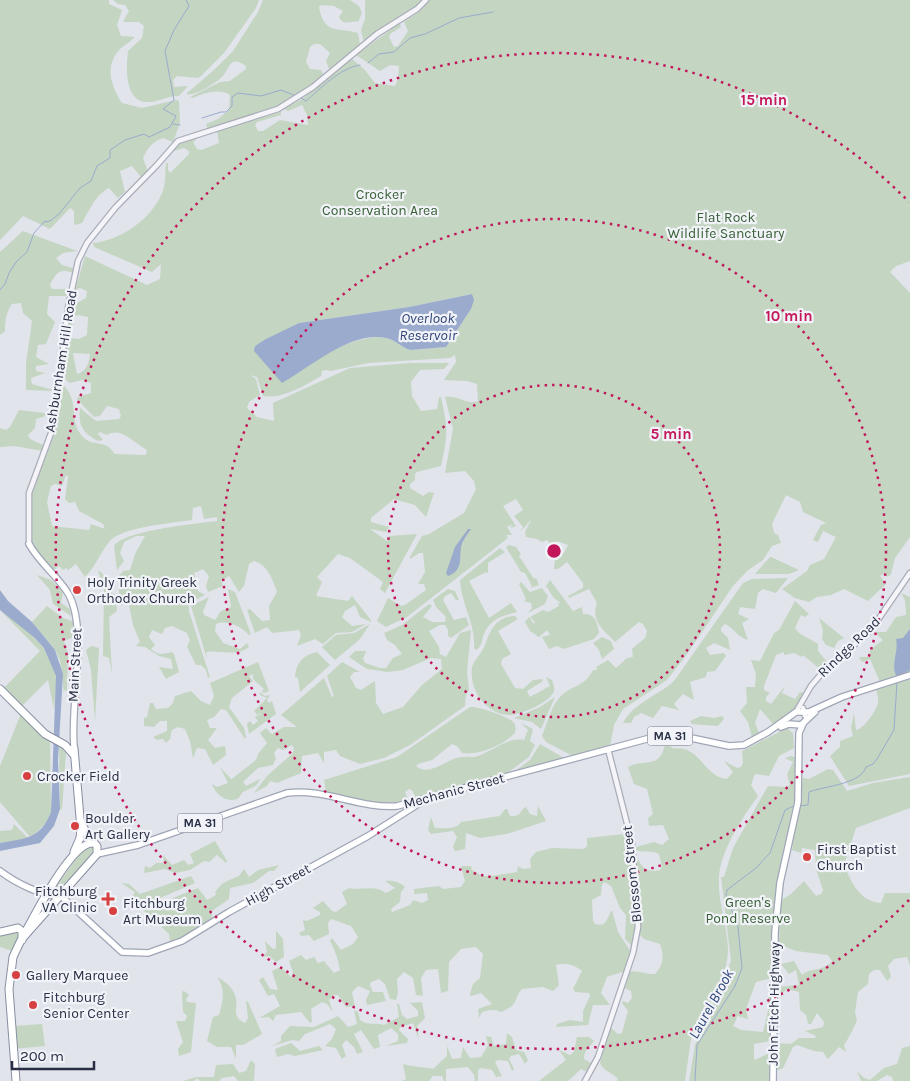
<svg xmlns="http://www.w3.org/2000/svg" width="910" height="1081" font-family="Karla,sans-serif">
<rect width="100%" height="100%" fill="#e1e4eb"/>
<g fill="#c4d5c2" fill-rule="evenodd">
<path d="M0,0H109V4L122,10L117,25L121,36L135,37C130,42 124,45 120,49C104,66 111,86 122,103L142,108L176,100L179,101L180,123L173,142L163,138C152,142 148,147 143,158L148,172L142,178L132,166L120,171L125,192L118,198L109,188C96,194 89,211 82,223L74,225V211L70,208L50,229L23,216L0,240Z"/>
<path d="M113,0H259L256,8L224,53L201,76L198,78L177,76L173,80L174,87L188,86L179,96C165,96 160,102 149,102C124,104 126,67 128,51L142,38L144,26L139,22H123L129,11L125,5L118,4Z"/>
<path d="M263,0H350L359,6L362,13L358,22C352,20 344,27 339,17L343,11L334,6L321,5L319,7C324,35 337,27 358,33L360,45L330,71L326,61L330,53L320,44H314L310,47L306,62L310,69L321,70L324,76L275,108L208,129L206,124L218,119L229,110L230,95C219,88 204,93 193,98L190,97L220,82L230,81L246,69V66C230,55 230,67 223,76C217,83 193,97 186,94L214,70L233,51L258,12Z"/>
<path d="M365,0H424L417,7L364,43L361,30L365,19Z"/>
<path d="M430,0H910V261L896,266L890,272L910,293V537L895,558L891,574L888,577L883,574L880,576L886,584L868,601L844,589L831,595L817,597L809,602L795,598L782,589L807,571L810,565L824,559L836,537L823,531L818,542L813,540L821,525L826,523L803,512L800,502L786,495L772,524L774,533L778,535L781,543L772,546L763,560L747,571L733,586L685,657L667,680L623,709L614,725L610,746L573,756L546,742L542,736C547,724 551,706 560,697C573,684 584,688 593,670H597L596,667L608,660L616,668L627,658L633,657L632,649L645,638L647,631L643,624L639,622L615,642C605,631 590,622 597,603L589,589L569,598L568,596L583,588V583L567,562L558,569H554L556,548L564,553L568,545L557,541L554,551L551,553L546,551L549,542L547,540L542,542L537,539L526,537L525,532L532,518L525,527L520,531L523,527L514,516L523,510L516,499L503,506L516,526L510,528L513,524L507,527L512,535H506L508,538L407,617L386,627L377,621L388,598L401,606L405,605L426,590L424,584H418L425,572L423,553H419L410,559V557L422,536L429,534L464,513L476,489L474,481L465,471L445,473L453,429L445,397C456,394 468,406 478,401L477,384L467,381L444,380L456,362L455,355L450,358L368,363L331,371L326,370L322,371L321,376C303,386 284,399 263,396L257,377L250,375L256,379L260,395L249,402L247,408L257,417L274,421L273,403L350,368L409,363H449L444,369L420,370L411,382L412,396L421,411L437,409L439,397H441C448,429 448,434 441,466L417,472L415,474V480L410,484V488L423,496L429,492L434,493L426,517L415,505L394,499L371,518V522L389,527L386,532L370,529L387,541L389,536L417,534L385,593L380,589L383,582L350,558L338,554L317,577L322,582L316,596L348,601L352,596L371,620V622L360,617L355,605L345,611L342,617L352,626L366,624L352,632L336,633L323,644L315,639L297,646L301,635L299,630L272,633L267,627L255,633L247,610L250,609L262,621L270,620L269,606L277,592C273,580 267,564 254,561L249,564L244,586L239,592L229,576L221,581L223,586L208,592L206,586L209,576L203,569L194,573L198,591L205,595L189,603V611L210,677L208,678L206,670L201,665H196L187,647L190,640L187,633L172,626L165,628L162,634L152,630L149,637L155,645L151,649C158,656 164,654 172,652L174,654L179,672L166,679L159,667L173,669L171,659L159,656L145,647L136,646L140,642L133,625L129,605L127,603L120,605L118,577L123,571L130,570L135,554L145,536H136L124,542L120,553L124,561L117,570L114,546C122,531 199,523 217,521V517L204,519L201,506L193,508L192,520C173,523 120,527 109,542C101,552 95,567 85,577L76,564L68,570L66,568L63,570L59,566L50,573L32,542L30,497L56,431L62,384C79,399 70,417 79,432C89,446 96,441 107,446C110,447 113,452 115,454L146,455L147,450C135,444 121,426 107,435L100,432L98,434L103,440L98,441C83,433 78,426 80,408L96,421L119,419L121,416L119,409L107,406L100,416L94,417L77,399L78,397L91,393V383L82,380L70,383L63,378L68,338L79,339L87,335L88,317L78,315L74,317L71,333L67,332L70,307L86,298L87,291L80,288L77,289L74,301H72L85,256L147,285L160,279L161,264L152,272L94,247L93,243C119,241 152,219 162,193C166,184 165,173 166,163H168V170L170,173L189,154V151L184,148L171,152L182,141L200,136L193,142L197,149L201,150L219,143L217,131L281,112V115L257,122L255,125L258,131H263L280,120L308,125L307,115L302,105L288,111L284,109L302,99L352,59L364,69L375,83L395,86L398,79L399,66L390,65L380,71L356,55L400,23L401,27L390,34L389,37L394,47L398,46L408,31L404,22L419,12ZM471,294V309L446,347L410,350C401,347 396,340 386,338C355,332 309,363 284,381L255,346L299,323L409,307ZM73,353L90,354C89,363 87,371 77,374ZM66,475L68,477L65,499L69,503L75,502L79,511L103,524L105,529L91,524L89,530L52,526L47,502L51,486L55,484L62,486Z"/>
<path d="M23,231L77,251L63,253L56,258L62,265L73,268L74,271L73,273C59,268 56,273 50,285L52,289H68L66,296H49L47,314L55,322L46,344L38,345L36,357L49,364L36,366V371L45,373L31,378L32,384L56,391L26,390V364L32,321L23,313L21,303L12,304C6,313 5,320 5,331L0,335V252Z"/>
<path d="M19,410L52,414L36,419L35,428L28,435L30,439L43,445V451L14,446L0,447V428L6,430L10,427Z"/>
<path d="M509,545L516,547L521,554L519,556L534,579L536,578L539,585L530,588L532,586L525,573L521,572L506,547Z"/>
<path d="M500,548L505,552L488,563V573L486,572L469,581L489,618L511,603L517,612C501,616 489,620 483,636C482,642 481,647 476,650L474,648C476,624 461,604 460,580Z"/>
<path d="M770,557H771L799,570L789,574H755Z"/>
<path d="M98,570L103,574L108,592L115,594L117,611L109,617L112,674L109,658L103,656L104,589Z"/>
<path d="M37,575L51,580L63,592L61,603L70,609L71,616L53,604L50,590Z"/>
<path d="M788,578L776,593L763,589L758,593L755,609L740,607L738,614L749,619L742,623L748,640C737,637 734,628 725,624L721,628V631L728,638L730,650L714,643L706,648L710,655L724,653L726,656L715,671L707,672L706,677L690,682L694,700L683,694L674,704L679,710L662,706L653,718L641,713L634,717L631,723H623C633,703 658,696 674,681L743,583L752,579Z"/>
<path d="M550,580L573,611L582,607L583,614C595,613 597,622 599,633L594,639L564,649L557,646L549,649L542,637L550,635L547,630L539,637L530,631L525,622L529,617L534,624L535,622L530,617L543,610L548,612L559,606L558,603H561L554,598L546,586Z"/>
<path d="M521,582L530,592L542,588L548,596L545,604L528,613L532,608L531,603L524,601L526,599L519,584Z"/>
<path d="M228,589L235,592L251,634L249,635C242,627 227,619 216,624L215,631L223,643L240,649L247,643L249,647C236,657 221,650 206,652L207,659L191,606L209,597L203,611L204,615L215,620L221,611L231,607Z"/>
<path d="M448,589L455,591L459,600H456L451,593L445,596L443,600L454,620L466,617L469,625L451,638L448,636V630L445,625H440L429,631L439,647L440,654L446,657L460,633L471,630L467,672L469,690L466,695L465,706L410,745L384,758L360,764L340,756L336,750L324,752V763L318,753L302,756L301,773L277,783L270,781L267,786L254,793L267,776L293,753L294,748L292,745L283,750L278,748L274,753L276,758L273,765L258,768L243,782L246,786L260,779C257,787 253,787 245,791C240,793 241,797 237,799C226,803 215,794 212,784L217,787L228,783L220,767L231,779L233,778L256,760L258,754L267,743L260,733L266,728L272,734L284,727H297L281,715L324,678L332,697L334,696L327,676L342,662L360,672H354L350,677L356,688L361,690L375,681L376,703L383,714L403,707L422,685L442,669L441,659L431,658L403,670L388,672L367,669L349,657L355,651H366L363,659L365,663L380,668H386L393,658L402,654L395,645L387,640L384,633L402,625L429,604L432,606L423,617L432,622H445L446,617L436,607L433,600Z"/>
<path d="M901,593L910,597V673L880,682L870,659L862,662L859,657H869L870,650L883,640L874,632H886L896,617L906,615L905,600Z"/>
<path d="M795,601L809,614L805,617L801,615L795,628L799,633L818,644V651L828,663L821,670L803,655L802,657L794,653L784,655V652L776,655L764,686V690L770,693L766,697V701L771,704L785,686L782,693L795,699L800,692L803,693L795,710L774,725L760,709L755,723L760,735L752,738L748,722L740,711L747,703L746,687H755L756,674L751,660L760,661L774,633L779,630Z"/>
<path d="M47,606L63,618L75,622V636L64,641L68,654L67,691L64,690V693L60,660L55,650L32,622Z"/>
<path d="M0,610C22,626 54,647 56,678C57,688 55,699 54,709L48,680L22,706L4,688L40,651Z"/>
<path d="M515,616L518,619L498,631L511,654L502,659L501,664L515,688L523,689L533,680L542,679L543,681L527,691L530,697L550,686L546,677L552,680C553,684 555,687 554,691C551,702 519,716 508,715C486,714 469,690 472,668C473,661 482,653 485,645C491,629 496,617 515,616Z"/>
<path d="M819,618L844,638L838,641L834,648L826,645L822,639L823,630Z"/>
<path d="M370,624L360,639L335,660L322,647L336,635L354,633Z"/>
<path d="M602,637L611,641L614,649L602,659L599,650L593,643Z"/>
<path d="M91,646L99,648L95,721L91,670L86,650Z"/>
<path d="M317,652L330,665L300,692L298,678L295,677C296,663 303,655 317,652Z"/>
<path d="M258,662L269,691L264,693L262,691L264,689L253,679V674L249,676L253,681L232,698L229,707L244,728L246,737L245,739L226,710L221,709L214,717L207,720L210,728H217L208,740L215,748L225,746L226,755L213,765L205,749L197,748L193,758L190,741L185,729L178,727L172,730L170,739L166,743L163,739L157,740L153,737L167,731V721H160L154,727L144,726V718L147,717L150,703H153L156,709L168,708L173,703L175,696L191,691L201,701L210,705L214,696L210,683Z"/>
<path d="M910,679V774L849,786L830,756L840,747V741L853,736L851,728L854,713L856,730C863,730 878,709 878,702C879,698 877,693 876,690Z"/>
<path d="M260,692L265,696L270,695L267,700L269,703L272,701L276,714L249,734L247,724L250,721L253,725L258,721L255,717L260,714L263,718L260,713L257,715L254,711L267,698L260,695Z"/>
<path d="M555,697L541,729L532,722L514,718L540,707Z"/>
<path d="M470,707C478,706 506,716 512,721C516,724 516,728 515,733C504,745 478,756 462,753L457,746L452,744L432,760L418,764L416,766C429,778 449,757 462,757C468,756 472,758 478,756C493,751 507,737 524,740L528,730L521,723L533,729L530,741L535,745L529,757L506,774L417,800L412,790L409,789L405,792L408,800C386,810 354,798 332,794L326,791L324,780L397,757Z"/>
<path d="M22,711L50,737L51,812L47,822L31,838L0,802V766Z"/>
<path d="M701,716L714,718L722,716L724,719L718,726L692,724L690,721Z"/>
<path d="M787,728L793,733L794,748L779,756L769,776L755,774L751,785L758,796C743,817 726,842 720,868C715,895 727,922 728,949C728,961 724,972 722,983L731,961L721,877H724L733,848L768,786L785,787L790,785L787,774L793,762L785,758L791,756L796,758V790L779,880L772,978L756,982L746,1009L748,1019L737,1016L736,1020L744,1022L736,1020L733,1026L741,1030L763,1032L768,1011V986L772,984L771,1041L754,1044V1060L768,1054L770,1081H689L695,1045L720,986L691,1039L685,1081H617L618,1079C613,1073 603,1071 600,1063L610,1027L618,1034L622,1033L628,1011L622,1003L623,1001L628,1003L632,998L631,991L625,988L630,972C635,969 647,975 655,974C664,965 664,955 660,944L644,939L640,935L636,861L637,857C642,868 647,873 660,870L662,867L659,854C651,850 643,853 635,850L636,847L654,842L662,845L669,839L663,825L649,826L648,818L653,814L647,789L634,784L628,767C645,758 660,770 665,744L668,743L672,748C676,749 680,748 684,749C702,754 707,777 727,779L733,772L724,761L737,768L741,767L743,763L742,751Z"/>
<path d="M540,744L564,758L511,774L530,760Z"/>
<path d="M59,745L66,753L62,809H60Z"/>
<path d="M828,769L833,770L847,791L873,783L910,777V808L856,828L844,865C851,882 860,902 881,903L885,893H910V966L907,957L894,959L888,966L891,977L887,981L880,970H874L869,974L868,984L858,992L855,1012L857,1020C853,1030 849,1037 844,1045L846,1052L839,1047L828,1059L823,1052L814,1051L797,1045L793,1047L783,1068L778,1070L776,1068L777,1043L791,1044L799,1038H815L816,1036L805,1031L823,1027L824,1022L817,1013L811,1024H808L806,1015L800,1010L799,992L787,989L779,996L777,989L778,987L799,985L796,970L789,974L781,964L794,961L802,975C811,967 823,972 832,961L828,955L796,951L779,944L780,906L783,899L791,894L804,881L816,896L821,894L823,890L816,869L815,850L802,848L801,853L792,850L803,778L809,779Z"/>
<path d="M538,806L546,821L507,834L480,838L466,833L465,849L455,851L453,847L457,837L453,831L431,834L428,830L431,817L435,828C443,828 457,830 461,822L500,816L505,809H507L510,816C523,817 519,810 526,807L530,814L537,816Z"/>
<path d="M14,824L29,839L0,843V831L12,830Z"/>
<path d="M625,834L628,835L630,844L635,913L633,944L631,945L625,939L626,915L620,908L611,886L604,882L602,885L601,895L592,900L593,920L595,924C608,928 607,916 612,910L618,932L631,952L625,971L607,977L601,993L610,1005H593L588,1025L556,1027L557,1024L570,1020L583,1022V1011L590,996L589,993L575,992L573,989L582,971C575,965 565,962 556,965L559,985L553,991L543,987L522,989C512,1001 520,1004 501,1012C495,1009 489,1010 482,1012L479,1018L478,1009L492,1004L481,993L471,996L470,994L473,984L480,978L483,954L476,947L461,949L449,962L448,991L441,993L438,969L426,970L421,978L423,996L416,995L413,978L404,972L397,979L398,993L396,1000L390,999L385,984L379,979L371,982L370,985L373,992H383L386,1001L367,1005L366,1000L370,991L358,986L352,992L355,1006L346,1007L338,995H334L329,1000L333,1012L327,1004L322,1002L311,1009L312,1022L310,1023L301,1012L276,1015L273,1021L269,1017L259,1018L280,1006L274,994L268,996L259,980L263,977L270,989L278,990L272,971L281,967L291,977L293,972L289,961L301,955L306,960L314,957L318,963L324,961L334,973L340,970C338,959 335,950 330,941L332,938L341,950L353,944L358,937L351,926L331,919L328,923L329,934L314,941L309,935L301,936L299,933L305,930L303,920L307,921L320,915V912L313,908L323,901L332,911L336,912L347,904L342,892L349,888C362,891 374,884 386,893L395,888L385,881C392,880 400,882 405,887L401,892L400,902L391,909L392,912L410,905L413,900L422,903L428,900L427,893L414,894V889L439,886L443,889L461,887L465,881L461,866H471L472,870L482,876H492L517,872L518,866L523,869L531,868L530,859L536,852L552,848L584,849L587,846V838Z"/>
<path d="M215,841L227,861L226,863L217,855L209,862L204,861L190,870L175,873L165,869L144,873L145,866L150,868L156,863H164L163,855L172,865L184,860L188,865L194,863L190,854Z"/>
<path d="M94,846L95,851L59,893H56L55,888L84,848Z"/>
<path d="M279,865L274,871H269L253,883L230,888L229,899L212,911V920L185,937L170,943L169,934L143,910L198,888L207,900L216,895L215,892C222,882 227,881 239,876L244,869L249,877L258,870Z"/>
<path d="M191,876L195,883L139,907L133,895L135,892L121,883L129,884L140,894Z"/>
<path d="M16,930L20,934L12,951L0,947V935Z"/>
<path d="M276,931L283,939L284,957L276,962L269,956L262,957L267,952L265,941L273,949L276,948Z"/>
<path d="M217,977C224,981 234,987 236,999C238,1008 231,1017 245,1023L248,1018L246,1001L248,1002L262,1034L243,1045H236V1059L231,1047H217L207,1041L213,1017L219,1015C223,1000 226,990 217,977Z"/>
<path d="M184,991L189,995L186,999L187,1002L196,1003L191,1052L179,1056L178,1049L183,1042L176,1021H185L187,1016L183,1012L182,992Z"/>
<path d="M422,1002L425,1018L417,1026L419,1040L413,1023L400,1027L399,1030L408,1039L407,1043L386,1046L398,1041V1034L391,1028L378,1035L380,1047L374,1049L361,1030L354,1034L363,1052L357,1054L354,1047L346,1040L342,1045L346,1056L342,1059L336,1048L325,1046L332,1039L336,1029L330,1024L305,1034L299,1041L292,1040L272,1046L281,1041V1036L290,1026L314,1027L338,1016L348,1027L357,1024L354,1010L358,1012L360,1020C368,1026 375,1022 384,1025L399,1017L397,1004H399L402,1015L407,1019L418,1016V1011L410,1003Z"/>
<path d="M42,1024L45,1046L13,1049L12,1026Z"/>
<path d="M507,1033L512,1037L516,1050L524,1052L528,1060L525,1064L519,1054L511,1056L509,1059L514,1069L512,1071L508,1061L498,1060L495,1062L502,1076L496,1077L492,1070L481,1068L478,1070V1081H475L474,1075L468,1067L446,1069V1081H444L442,1076H433L429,1081H402L406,1079L403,1064C414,1067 423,1067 433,1069L447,1056V1046L452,1059L461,1058L463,1047L470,1058L481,1057L488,1045L486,1036L491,1037L494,1046L506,1044Z"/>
<path d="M577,1037H589L594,1041C589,1048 584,1049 584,1059L591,1063L587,1072L581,1069L568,1081H539L566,1060L559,1050L570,1055L574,1052Z"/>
<path d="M291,1043L300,1051L319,1046L323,1050L295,1056L288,1054L277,1057L275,1049Z"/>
<path d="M910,1046V1081H893L892,1077L887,1075L877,1081H861L857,1071L864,1078L870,1080L884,1068L897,1064L902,1048Z"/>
<path d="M251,1060L255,1064L254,1081H238L234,1076L222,1078L219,1081H200L197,1078L194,1081H183L196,1077H214L216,1065L233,1064L239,1073L246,1071Z"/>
</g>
<g fill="#9aabcd">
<path d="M472,294L474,300L471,309L446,347L410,350C401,347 396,340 386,338C350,331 311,367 282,383L254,351L255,346L266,339L299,323L409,307Z"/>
<path d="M468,529H471C468,533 464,539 462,543C458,556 465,570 448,576L446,573L455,547Z"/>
<path d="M0,590L8,601L32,622L55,650L63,674L58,760L60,809L54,826L40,843L0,851V843C25,838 40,840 51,812L56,676L44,648L35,638L0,610Z"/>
<path d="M910,629V670L897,677C890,665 899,652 896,639L903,638Z"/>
</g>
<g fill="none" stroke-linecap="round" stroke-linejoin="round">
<g stroke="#9aabcd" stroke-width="1">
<path d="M368,63L379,54L394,52L410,38L425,34L459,18L493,12"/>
<path d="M301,98L306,101C320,89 340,68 360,65"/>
<path d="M202,118L221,112H226L232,106V97L238,93L261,96L281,90L296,96"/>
<path d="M173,124L180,125"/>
<path d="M0,290L5,284L9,273L16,262L27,252L34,233L44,222L50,221L59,214L80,188L91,181L97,166L110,158V150L125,140L144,134L149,137L170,127L176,116L163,109L174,100L165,51L174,30L189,6L186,0"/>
<path d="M800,806L808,805L809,792C825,786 861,784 866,767L873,764L877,759L894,730L897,682"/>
<path d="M695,1081L697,1045L735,986L742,968L738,927L726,895L727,890L756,868L770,853L785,810L794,806"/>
</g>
<g stroke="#aaadb9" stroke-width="7">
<g id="minor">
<path d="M29,544V493L54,425L68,308L78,261L87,243L115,208L157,165L178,141L278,109L313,87L377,34L417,9L426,0"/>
<path d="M803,708L805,716"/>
<path d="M796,712L811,686L822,673L871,630L910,573"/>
<path d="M585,1081L598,1057L633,953L638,927L632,843L608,749"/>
</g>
</g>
<g stroke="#a0a6b7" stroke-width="8">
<g id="major">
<path d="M29,544C40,564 60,578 69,595C88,631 70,703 74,746"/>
<path d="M781,727L789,724L801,725L815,712"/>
<path d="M97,854L138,845L287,793C325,788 360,809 397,806L654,737L682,736L729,746L744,745L768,732L796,712H809L842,697L910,675"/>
<path d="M0,871C14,882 43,897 61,896L122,952L148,953L182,941L229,912L368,836L423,801"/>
<path d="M773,1081L775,932L780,883L798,802L799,733L803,724"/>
</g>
</g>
<g stroke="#888ea2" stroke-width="9">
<g id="highway">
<path d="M0,689L45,734L65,745L73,754"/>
<path d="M74,748L81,829L80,838L74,852"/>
<path d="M27,929C37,911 72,842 93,843"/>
<path d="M0,932L18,928L22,931V940"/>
<path d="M16,1081L9,989L13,957L21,940L97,854V846L88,836L81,822"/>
</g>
</g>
<use href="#minor" stroke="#f5f5f9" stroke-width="4.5"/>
<use href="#major" stroke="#fff" stroke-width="5.5"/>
<use href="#highway" stroke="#fff" stroke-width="7"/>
</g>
<g fill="none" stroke="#c2185b" stroke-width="2.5" stroke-dasharray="2.5 5">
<circle cx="554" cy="551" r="166"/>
<circle cx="554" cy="551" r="332"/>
<path d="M909 900A498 498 0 1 1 909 202"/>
</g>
<g fill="#d74040" stroke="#f1f3f8" stroke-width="2">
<circle cx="77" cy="590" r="5"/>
<circle cx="27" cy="776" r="5"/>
<circle cx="75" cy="826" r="5"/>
<circle cx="807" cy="857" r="5"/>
<path d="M105.5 891.5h5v5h5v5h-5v5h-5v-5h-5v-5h5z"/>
<circle cx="113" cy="911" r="5"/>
<circle cx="16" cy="975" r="5"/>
<circle cx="33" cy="1005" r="5"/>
</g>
<g text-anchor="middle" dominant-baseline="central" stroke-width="4.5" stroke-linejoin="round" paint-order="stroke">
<g fill="#f1f3f8" stroke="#64697a" stroke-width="1">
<rect x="647.5" y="726.5" width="45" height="19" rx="4"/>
<rect x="177.5" y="813.5" width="45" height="19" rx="4"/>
</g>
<g font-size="12" font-weight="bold" fill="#282e44">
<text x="670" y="736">MA 31</text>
<text x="200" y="823">MA 31</text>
</g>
<g font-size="14" fill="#376035" stroke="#f1f3f8">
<text x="380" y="194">Crocker<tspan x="380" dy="16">Conservation Area</tspan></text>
<text x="726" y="217">Flat Rock<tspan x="726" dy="16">Wildlife Sanctuary</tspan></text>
<text x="748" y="902">Green's<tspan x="748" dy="16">Pond Reserve</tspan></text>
</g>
<g font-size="14" fill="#282e44" stroke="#f1f3f8">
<text transform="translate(61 361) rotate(-81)">Ashburnham Hill Road</text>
<text transform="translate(849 647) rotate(-44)">Rindge Road</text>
<text transform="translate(75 665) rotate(-87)">Main Street</text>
<text transform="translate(454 791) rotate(-15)">Mechanic Street</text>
<text transform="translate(632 874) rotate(-96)">Blossom Street</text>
<text transform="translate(278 885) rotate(-29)">High Street</text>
<text transform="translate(774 1004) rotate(-89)">John Fitch Highway</text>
</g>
<g font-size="14" fill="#282e44" stroke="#f1f3f8" text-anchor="start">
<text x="87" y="582">Holy Trinity Greek<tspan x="87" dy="16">Orthodox Church</tspan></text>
<text x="37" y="776">Crocker Field</text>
<text x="85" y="818">Boulder<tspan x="85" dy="16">Art Gallery</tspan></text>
<text x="817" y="849">First Baptist<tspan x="817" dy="16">Church</tspan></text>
<text x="97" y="891" text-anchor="end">Fitchburg<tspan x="97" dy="16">VA Clinic</tspan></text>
<text x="123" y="903">Fitchburg<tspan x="123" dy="16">Art Museum</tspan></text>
<text x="26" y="975">Gallery Marquee</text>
<text x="43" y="997">Fitchburg<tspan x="43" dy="16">Senior Center</tspan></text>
</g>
<g font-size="15" font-style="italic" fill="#30467b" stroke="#f1f3f8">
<text x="428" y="318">Overlook<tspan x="428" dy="17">Reservoir</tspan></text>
<text transform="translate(711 1004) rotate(-61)">Laurel Brook</text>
</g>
</g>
<circle cx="554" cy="551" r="8" fill="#c2185b" stroke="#f1f3f8" stroke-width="2.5"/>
<g font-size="15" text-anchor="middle" font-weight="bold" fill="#c2185b" stroke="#f1f3f8" stroke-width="4.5" stroke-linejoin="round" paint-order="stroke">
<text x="764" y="105">15 min</text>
<text x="789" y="321">10 min</text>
<text x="671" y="439">5 min</text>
</g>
<path d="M12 1061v8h82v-8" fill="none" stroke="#282e44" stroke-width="2.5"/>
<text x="20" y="1061" font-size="15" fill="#282e44" stroke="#f1f3f8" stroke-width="4" paint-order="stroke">200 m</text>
</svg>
